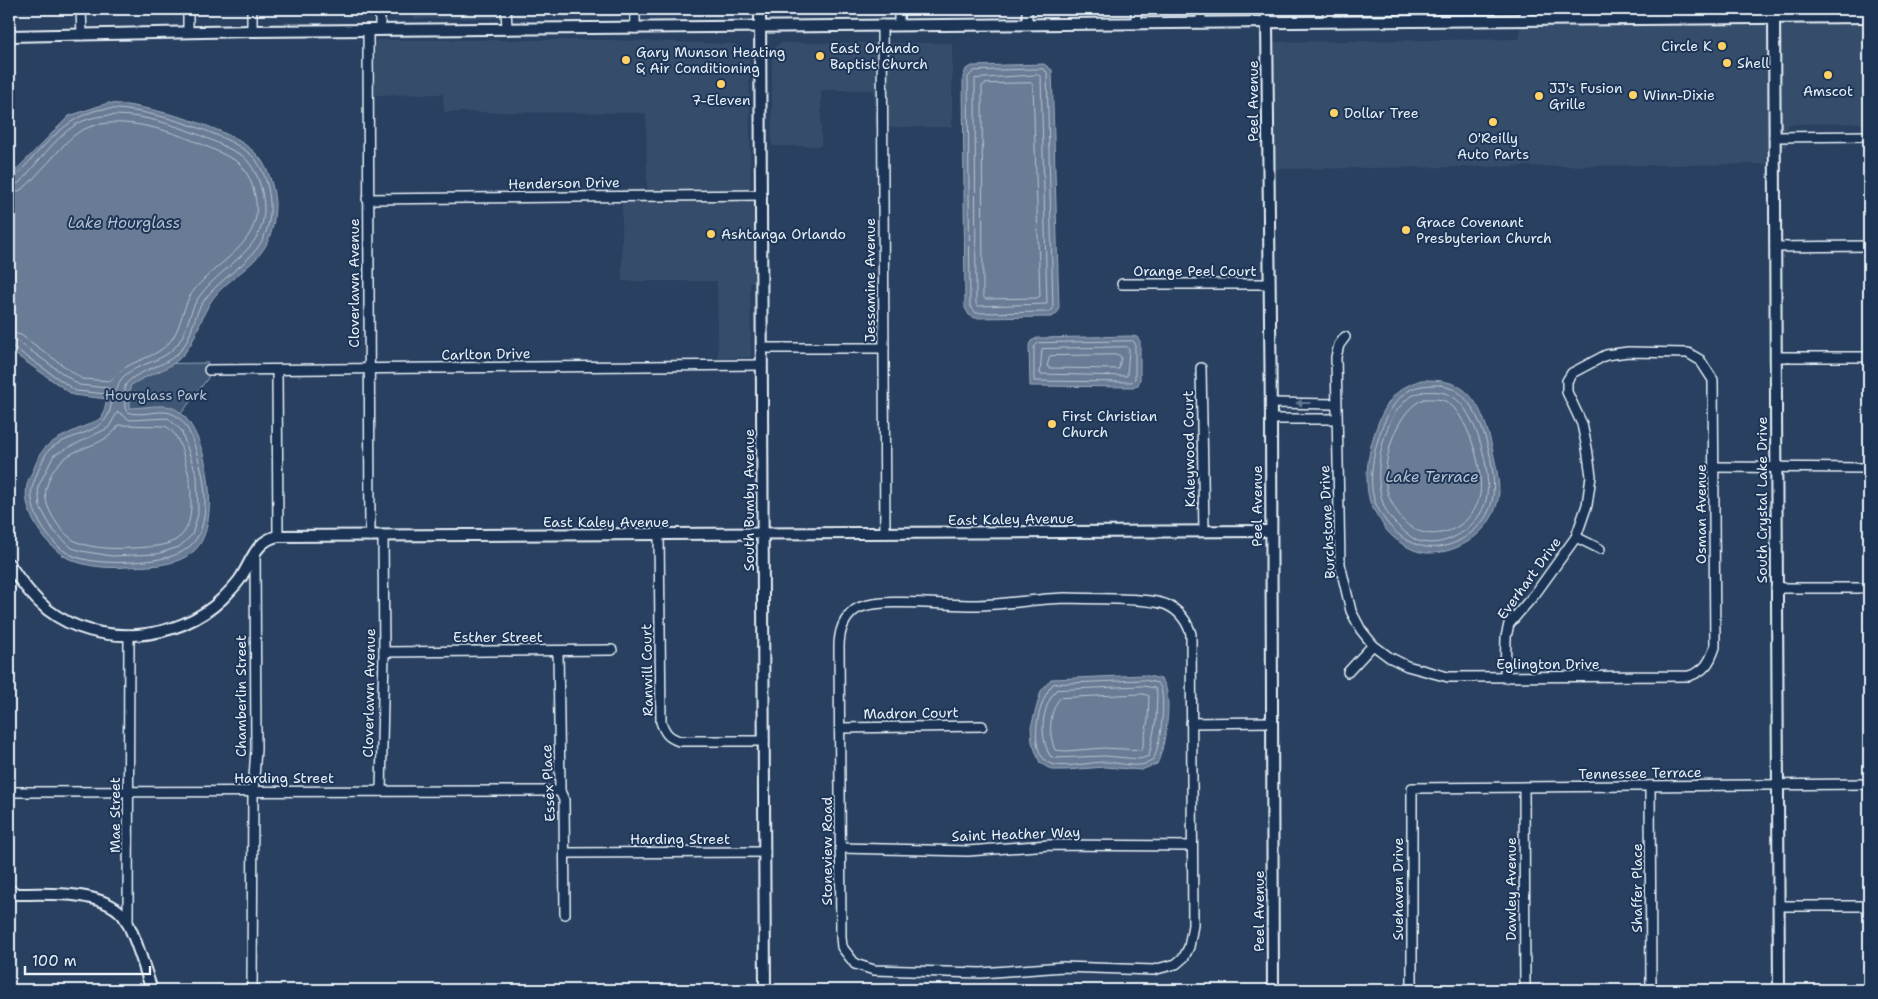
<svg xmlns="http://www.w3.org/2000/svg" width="1878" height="999" font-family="'Shantell Sans',sans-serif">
<rect width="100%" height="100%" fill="#294061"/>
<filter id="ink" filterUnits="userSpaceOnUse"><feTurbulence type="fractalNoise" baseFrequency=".02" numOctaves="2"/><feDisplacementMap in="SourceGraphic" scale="10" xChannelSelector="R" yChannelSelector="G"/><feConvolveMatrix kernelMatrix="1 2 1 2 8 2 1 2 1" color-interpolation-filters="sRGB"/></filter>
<g filter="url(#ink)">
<g fill="#364d6b">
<path d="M414,9H498V18L414,19Z"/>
<path d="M517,9H547V17L517,18Z"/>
<path d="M563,9H738L612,17H563Z"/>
<path d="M1869,17V123L1787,124V147L1766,148V164L1268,169V42L1520,39V20Z"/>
<path d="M375,40H610L734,44L746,50L749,56L751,203H757V281L750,282L751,357L718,358L717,281H622V189H647L646,113L444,112L443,94L375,95Z"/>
<path d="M781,43H952V127H875L874,90H821V146H772V54L773,49Z"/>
</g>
<path fill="#415774" stroke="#94a4b6" d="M208,363V378L125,488V364Z"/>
<g fill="#6b7c95" stroke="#9dabbd">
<path d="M1044,64L1052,70L1059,307L1057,314L1051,317L975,318L969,315L965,308L963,77L966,69L972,66Z"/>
<path d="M108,103C146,105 235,127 259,157C269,169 274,188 275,203C275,218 273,233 265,247C252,268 229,278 214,297C199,316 198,342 179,359C165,372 145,375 130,386V408C142,408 160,404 171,407C208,420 223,524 195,550C177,567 149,566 126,567C106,569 77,566 61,554C42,540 22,510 27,485C28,479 32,473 34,468C37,461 41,450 48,445C63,434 85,427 102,418L107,399L73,395L9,350V177L69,116Z"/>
<path d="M1132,336L1137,337L1140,341V380L1138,385L1133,387L1030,386L1029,346L1031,341L1037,338Z"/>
<path d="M1421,380C1434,380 1446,380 1458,386C1479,397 1487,426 1492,447C1495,461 1499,477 1499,492C1497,528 1461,555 1426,553C1411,552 1390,538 1383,525C1379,518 1373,510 1370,502C1361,473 1373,422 1392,398C1400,388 1410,384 1421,380Z"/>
<path d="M1144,675L1161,679C1175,691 1165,748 1157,764L1141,770L1105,767L1066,770H1052L1040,763L1032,742L1031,727L1041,691L1051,679Z"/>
</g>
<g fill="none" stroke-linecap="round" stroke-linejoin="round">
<g stroke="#b6c2d0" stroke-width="1">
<path d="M1043,69L1047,72L1053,309L1049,312L976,313L970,306L968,77L974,71Z"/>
<path d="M1038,75L1041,77L1047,304L978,306L976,304L975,79Z"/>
<path d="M1031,83L1033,85L1040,296L1037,298L985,299L983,296L982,86L985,84Z"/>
<path d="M9,180L14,178C38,153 60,122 94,111C126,100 236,134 256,160C269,178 274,208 267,229C257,262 221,275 203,302C191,319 194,339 176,355C163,367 132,372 125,386V408L127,412C142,418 161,407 175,415C191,425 195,448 200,465C204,478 205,492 205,506C203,554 174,559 133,562C113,563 87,563 69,554C51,544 34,519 32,499C30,490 34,482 37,474C40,466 44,456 49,450C69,431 113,436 111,399L107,394L76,391L13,347L9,346"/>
<path d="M9,186L19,183C36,165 54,139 75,125C121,98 201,133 243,156C254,167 259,178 262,192C275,250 222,261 197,300C187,316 188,336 172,350C159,363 128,366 120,381C118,384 118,388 116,391L107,388L79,385L17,341L9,340"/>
<path d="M9,194C24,193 34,177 44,167C55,156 66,140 79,132C121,106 200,141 238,162C248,172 252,183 255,196C266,246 212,261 190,296C181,312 181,330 168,344C151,361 125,360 111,381L82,379L21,335L9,332"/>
<path d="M1133,341L1135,343V379L1132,382L1034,381V347L1038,343Z"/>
<path d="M1127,347L1129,350L1127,376L1040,374L1042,349Z"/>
<path d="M1119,355L1121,357L1119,369L1050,368L1047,366L1050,356Z"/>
<path d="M1441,385C1445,387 1451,388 1455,390C1482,405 1499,473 1492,501C1489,514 1482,524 1472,532C1434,563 1393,544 1375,502C1364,474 1381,407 1408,391C1418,385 1429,385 1441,385Z"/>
<path d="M1422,392C1432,391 1443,391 1452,396C1476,410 1493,474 1486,500C1480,526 1446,550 1418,541C1411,538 1400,528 1394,522C1368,495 1378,429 1403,403C1408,397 1415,394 1422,392Z"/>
<path d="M1424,399C1433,399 1443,398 1450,404C1469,420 1486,475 1479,499C1468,536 1417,548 1397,512C1392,503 1387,495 1386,484C1383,457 1397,409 1424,399Z"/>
<path d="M118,412L130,420L168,418L181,430L197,476L198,514L192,535L179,547L157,554L112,556L81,551L72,548L53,530L40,507L38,487L54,455L108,428Z"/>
<path d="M119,425L165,426C181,434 183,457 188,472C191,483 191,495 191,506C190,545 166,546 133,548C116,549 93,549 77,542C62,535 42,507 46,489C57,440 101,455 119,425Z"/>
<path d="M1144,680L1158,683C1168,693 1160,748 1153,760C1149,763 1144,765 1139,765C1127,766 1116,762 1104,762C1090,762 1059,770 1047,762C1027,747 1039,699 1053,684Z"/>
<path d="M1143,686L1155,688L1157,692L1156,720L1149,756L1140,759L1104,756L1055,758L1050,756C1039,735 1041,709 1056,690Z"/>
<path d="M1143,694L1149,696L1148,720L1142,750L1104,748L1066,751L1055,750C1048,733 1049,712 1060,698Z"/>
</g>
<g stroke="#e8f1f8" stroke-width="12">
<g id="minor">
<path d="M81,9L82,35"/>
<path d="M188,9V32"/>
<path d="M252,9V31"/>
<path d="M380,9V30"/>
<path d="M506,9L507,28"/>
<path d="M635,9V28"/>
<path d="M899,9V25"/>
<path d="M1027,9V23"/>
<path d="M1136,9V23"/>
<path d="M1201,9V23"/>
<path d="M1266,9L1267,22"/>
<path d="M1524,9L1525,20"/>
<path d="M1646,9V19"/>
<path d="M1328,21V9"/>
<path d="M882,25L885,533"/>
<path d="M368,30L370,536"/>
<path d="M1774,137L1869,136"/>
<path d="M367,199L762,195"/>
<path d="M1775,247L1869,246"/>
<path d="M1122,284H1268"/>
<path d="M1345,337L1339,345L1336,357L1340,564L1351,611L1361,630L1373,645L1389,657L1407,666L1448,677L1689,676C1705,671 1710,662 1715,647L1713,380L1700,360L1688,353L1628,352L1606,355L1572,373L1567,381V392L1582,424L1587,448L1591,476L1587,505L1576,537L1535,594L1509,624L1506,637L1505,678"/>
<path d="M762,348H884"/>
<path d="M1776,357H1869"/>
<path d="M1201,368L1204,531"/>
<path d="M209,370L762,365"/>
<path d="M277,370L278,536"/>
<path d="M1271,403L1336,404"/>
<path d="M1271,419H1336"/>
<path d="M1714,467L1869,468"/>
<path d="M659,535L661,722C665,733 668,737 679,741H764"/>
<path d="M1576,537L1600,549"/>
<path d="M1776,588H1869"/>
<path d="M1065,598C1087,599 1150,597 1167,605C1180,611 1187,621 1191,634L1193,925L1189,947L1184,957L1176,964L1153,970L1063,967L981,973L874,970L855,964L842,947L841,937L839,647C839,634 843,619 855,610C876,596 950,606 977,605C1007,604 1036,599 1065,598Z"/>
<path d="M558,651L560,791L564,800L565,914"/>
<path d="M384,652L612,650"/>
<path d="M1348,672L1373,645"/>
<path d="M1191,723L1271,722"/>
<path d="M840,728L982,726"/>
<path d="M1650,786L1651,990"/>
<path d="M1524,788L1525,990"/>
<path d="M9,789L15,792L560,791"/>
<path d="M381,791L384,652L383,536"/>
<path d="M841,848L968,851L1049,845L1192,846"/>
<path d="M565,853L765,852"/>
<path d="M1778,906H1869"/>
<path d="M128,924L129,635"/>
<path d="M252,990L253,792L256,749L255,552"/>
<path d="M1412,990V788L1869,784"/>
</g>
</g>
<g stroke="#e8f1f8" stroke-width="14">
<g id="tertiary">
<path d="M760,9L765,990"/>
<path d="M1774,9L1779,990"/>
<path d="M1267,22L1271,419L1273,990"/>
<path d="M9,36L252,31L1869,17"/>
<path d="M9,564C20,581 32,597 48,610C97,648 178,642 222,599C228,593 235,586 240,579C252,561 255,541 278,536L1271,531"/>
<path d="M9,890L17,894C47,894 100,890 122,914C134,929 145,971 152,990"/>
</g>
</g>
<use href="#minor" stroke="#1d3557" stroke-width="9"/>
<use href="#tertiary" stroke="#1d3557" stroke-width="10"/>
</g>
<defs><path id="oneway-solid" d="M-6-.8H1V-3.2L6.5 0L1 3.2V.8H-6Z" transform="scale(1.25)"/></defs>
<use fill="#64778f" href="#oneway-solid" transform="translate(1303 403) rotate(-180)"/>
</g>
<g fill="#ffd166" stroke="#1d3557" stroke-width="2">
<circle cx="1722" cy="46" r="5"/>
<circle cx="820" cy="56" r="5"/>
<circle cx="626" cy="60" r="5"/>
<circle cx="1727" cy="63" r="5"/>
<circle cx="1828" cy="75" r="5"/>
<circle cx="721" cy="84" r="5"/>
<circle cx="1633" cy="95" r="5"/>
<circle cx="1539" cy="96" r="5"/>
<circle cx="1334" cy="113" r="5"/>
<circle cx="1493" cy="122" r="5"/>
<circle cx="1406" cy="230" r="5"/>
<circle cx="711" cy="234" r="5"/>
<circle cx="1052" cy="424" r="5"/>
</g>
<g text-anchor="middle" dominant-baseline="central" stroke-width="4" stroke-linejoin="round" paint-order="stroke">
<g font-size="14" fill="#e8f1f8" stroke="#1d3557" text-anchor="start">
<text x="1712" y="46" text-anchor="end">Circle K</text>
<text x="830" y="48">East Orlando<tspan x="830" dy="16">Baptist Church</tspan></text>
<text x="636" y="52">Gary Munson Heating<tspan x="636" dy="16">&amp; Air Conditioning</tspan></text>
<text x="1737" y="63">Shell</text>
<text x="1549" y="88">JJ's Fusion<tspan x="1549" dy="16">Grille</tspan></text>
<text x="1828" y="91" text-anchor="middle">Amscot</text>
<text x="1643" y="95">Winn-Dixie</text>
<text x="721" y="100" text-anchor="middle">7-Eleven</text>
<text x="1344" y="113">Dollar Tree</text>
<text x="1493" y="138" text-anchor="middle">O'Reilly<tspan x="1493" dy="16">Auto Parts</tspan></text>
<text x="1416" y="222">Grace Covenant<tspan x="1416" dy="16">Presbyterian Church</tspan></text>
<text x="721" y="234">Ashtanga Orlando</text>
<text x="1062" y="416">First Christian<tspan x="1062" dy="16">Church</tspan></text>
</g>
<g font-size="14" fill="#e8f1f8" stroke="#1d3557">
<text transform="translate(1253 101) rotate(-90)">Peel Avenue</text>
<text transform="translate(564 183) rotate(-1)">Henderson Drive</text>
<text x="1195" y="271">Orange Peel Court</text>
<text transform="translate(870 280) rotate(-90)">Jessamine Avenue</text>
<text transform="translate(354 283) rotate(-90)">Cloverlawn Avenue</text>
<text transform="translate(486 354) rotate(-1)">Carlton Drive</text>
<text transform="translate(1189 449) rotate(-91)">Kaleywood Court</text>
<text transform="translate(749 500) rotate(-90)">South Bumby Avenue</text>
<text transform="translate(1762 500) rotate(-90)">South Crystal Lake Drive</text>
<text transform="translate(1257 506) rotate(-90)">Peel Avenue</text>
<text transform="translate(1701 514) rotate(-90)">Osman Avenue</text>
<text transform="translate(1011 519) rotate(-1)">East Kaley Avenue</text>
<text x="606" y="522">East Kaley Avenue</text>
<text transform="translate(1327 522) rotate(-93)">Burchstone Drive</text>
<text transform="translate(1529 578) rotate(-54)">Everhart Drive</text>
<text x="498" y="637">Esther Street</text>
<text x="1548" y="664">Eglington Drive</text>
<text transform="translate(647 670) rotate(-91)">Ranwill Court</text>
<text transform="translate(369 693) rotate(-89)">Cloverlawn Avenue</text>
<text transform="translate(241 696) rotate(-90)">Chamberlin Street</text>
<text transform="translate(911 713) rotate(-1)">Madron Court</text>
<text transform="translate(1640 773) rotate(-1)">Tennessee Terrace</text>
<text x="284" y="778">Harding Street</text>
<text transform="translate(548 783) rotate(-93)">Essex Place</text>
<text transform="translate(115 815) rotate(-90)">Mae Street</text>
<text transform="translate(1016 834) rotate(-2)">Saint Heather Way</text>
<text x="680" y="839">Harding Street</text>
<text transform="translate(827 851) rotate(-90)">Stoneview Road</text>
<text transform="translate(1637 888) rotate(-90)">Shaffer Place</text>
<text transform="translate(1398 889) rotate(-90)">Suehaven Drive</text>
<text transform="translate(1511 889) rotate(-90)">Dawley Avenue</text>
<text transform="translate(1259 911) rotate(-90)">Peel Avenue</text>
</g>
<g font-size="14" fill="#b6c3d0" stroke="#1d3557">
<text x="156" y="395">Hourglass Park</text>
</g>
<g font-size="15" font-style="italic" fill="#b6c2d0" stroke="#1d3557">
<text x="124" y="223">Lake Hourglass</text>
<text x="1432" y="477">Lake Terrace</text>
</g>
</g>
<rect width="1878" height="999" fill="none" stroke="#1d3557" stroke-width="30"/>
<rect x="15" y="15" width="1848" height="969" fill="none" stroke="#e8f1f8" stroke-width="2" filter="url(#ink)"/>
<path d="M25 966v8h125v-8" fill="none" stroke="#e8f1f8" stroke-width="2.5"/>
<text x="32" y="966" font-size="15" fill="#e8f1f8" stroke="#1d3557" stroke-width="4" paint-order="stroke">100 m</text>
</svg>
